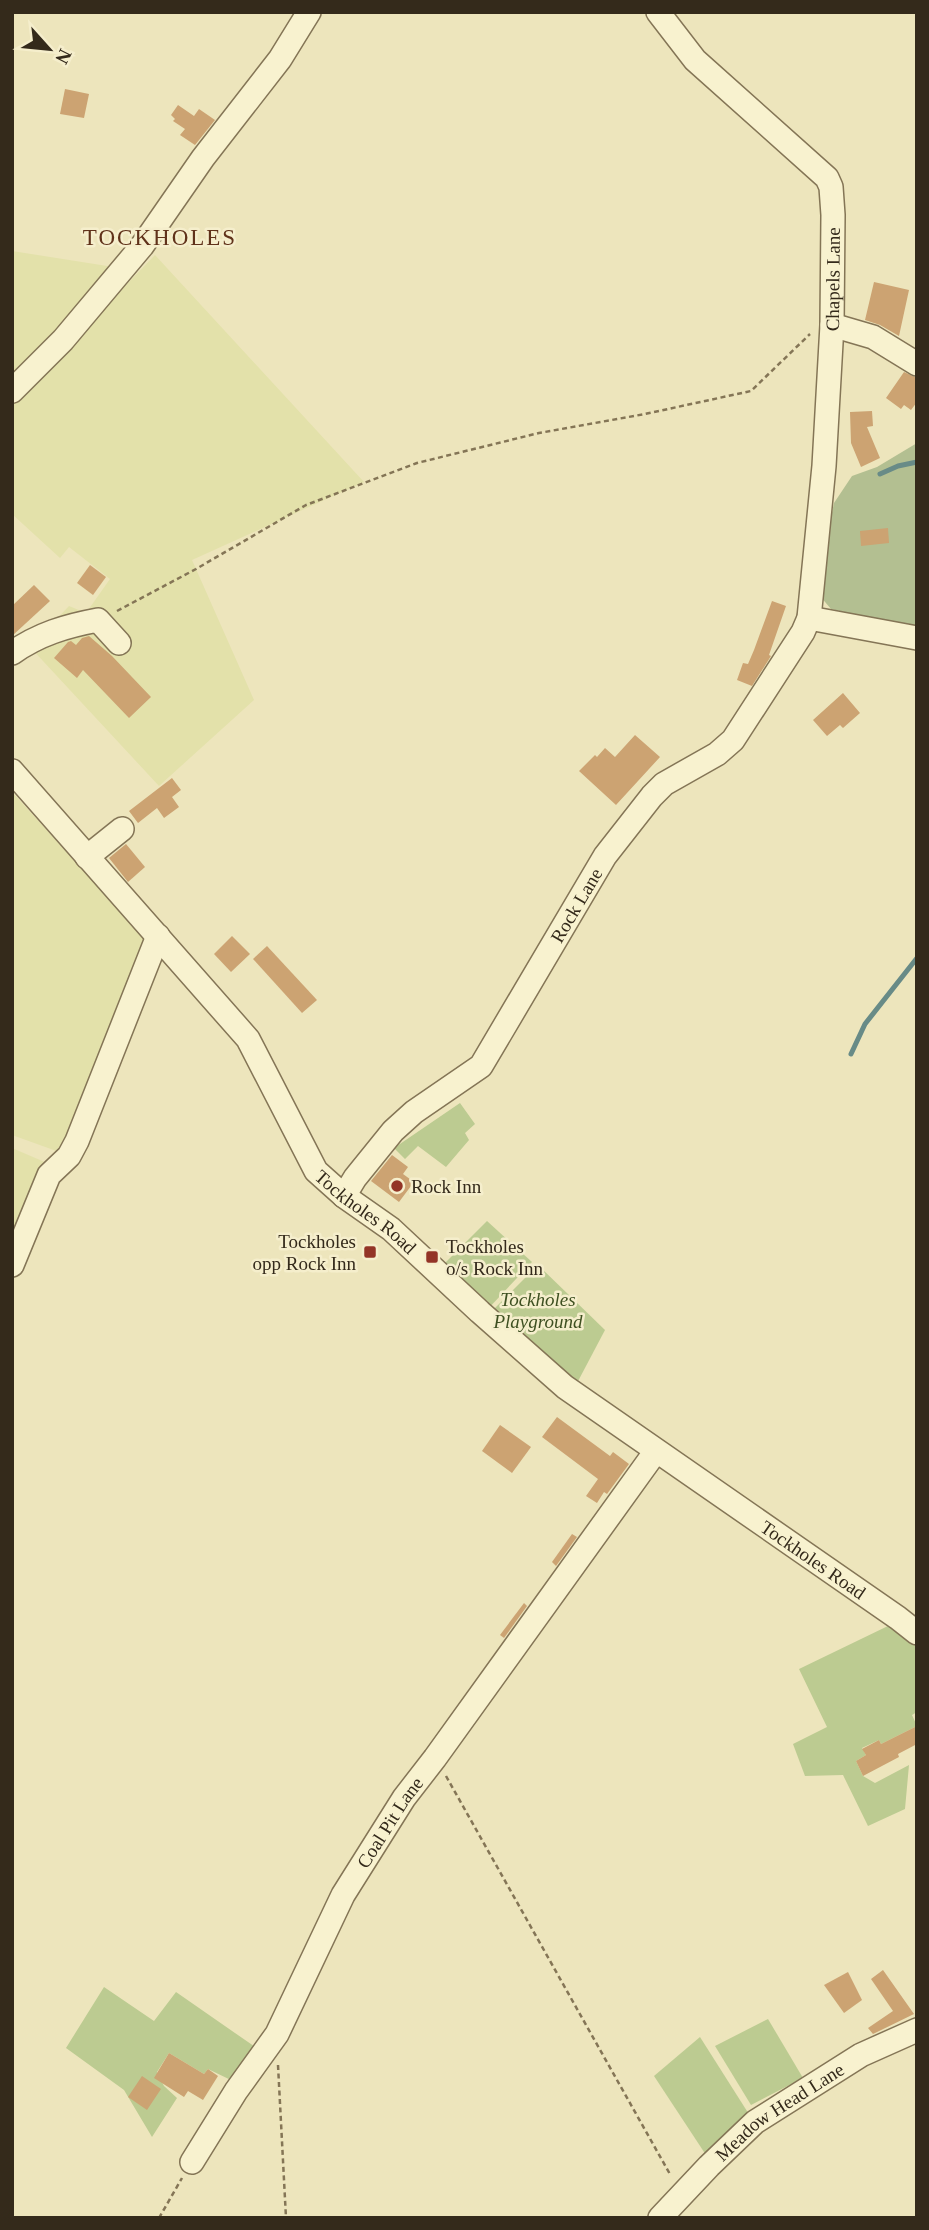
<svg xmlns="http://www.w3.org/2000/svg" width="929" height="2230" font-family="Georgia,serif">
<rect width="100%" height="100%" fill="#ede5bc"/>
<g fill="#e3e1aa">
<path d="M12,251L120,268L12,381Z"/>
<path d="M155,255L364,482L192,560L254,700L159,786L30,647L69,606L86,613L110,579L69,547L60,558L12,514V403Z"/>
<path d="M12,792L149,942L62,1153L12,1135Z"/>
<path d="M12,1148L47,1163L12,1250Z"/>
</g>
<g fill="#bccb91">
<path d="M460,1103L475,1124L465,1133L469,1140L446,1167L418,1146L405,1159L394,1148Z"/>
<path d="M487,1221L532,1262L486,1311L441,1267Z"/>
<path d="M538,1265L605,1330L576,1385L492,1311Z"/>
<path d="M890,1625L917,1644V1712L912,1715L917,1726L881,1744L879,1740L862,1748L866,1755L856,1761L863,1776L875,1783L909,1765L905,1809L868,1826L843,1775L805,1776L793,1744L827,1727L799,1669Z"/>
<path d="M104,1987L154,2021L176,1992L258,2049L237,2083L208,2069L204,2074L169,2053L157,2072L164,2086L177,2098L152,2137L124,2090L66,2048Z"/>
<path d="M768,2019L803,2078L751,2105L715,2046Z"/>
<path d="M700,2037L752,2119L706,2155L654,2076Z"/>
</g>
<path fill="#b3bf91" d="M917,443V628L831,609L820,596L825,547L834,503L852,476L877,467Z"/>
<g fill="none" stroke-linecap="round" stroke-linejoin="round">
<g stroke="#688b87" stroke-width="5">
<path d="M880,474L898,466L917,462"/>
<path d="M851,1054L865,1024L917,958"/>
</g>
</g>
<g fill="#cca372">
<path d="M65,89L89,94L84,118L60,114Z"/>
<path d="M178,105L194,116L199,109L215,120L195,145L180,135L185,129L173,121L175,119L171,115Z"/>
<path d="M874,282L909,290L899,336L880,325L865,320Z"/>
<path d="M904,372L917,378V402L911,410L904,405L901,409L886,398Z"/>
<path d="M872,411L873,426L867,427L880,458L861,467L851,443L850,412Z"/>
<path d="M888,528L889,543L861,546L860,531Z"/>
<path d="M90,565L106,577L93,595L77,583Z"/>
<path d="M34,585L50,601L12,636V606Z"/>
<path d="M772,601L786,606L769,655L771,656L752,686L737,680L743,663L748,664L754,650Z"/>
<path d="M89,636L112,656L151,697L129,718L83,670L77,678L54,658L68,642L71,641L76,645L82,638Z"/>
<path d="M843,693L860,713L843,728L840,725L827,736L813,720Z"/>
<path d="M635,735L660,757L616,805L579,771L595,755L597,757L605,748L615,757Z"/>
<path d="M172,778L181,790L172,797L179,807L164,818L157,808L138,823L129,811Z"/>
<path d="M126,844L145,867L128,882L109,858Z"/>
<path d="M232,936L250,954L231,972L214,954Z"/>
<path d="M267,946L317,1000L302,1013L253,959Z"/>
<path d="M392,1155L408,1167L403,1174L414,1182L399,1202L371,1181Z"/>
<path d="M557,1417L610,1456L613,1452L629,1464L607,1494L604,1492L597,1503L586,1496L598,1479L542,1437Z"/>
<path d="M500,1425L531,1447L512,1473L482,1451Z"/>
<path d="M572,1534L577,1537L556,1566L552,1562Z"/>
<path d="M524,1603L527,1606L504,1638L500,1635Z"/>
<path d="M917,1726V1744L898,1754L899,1757L863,1776L856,1761L866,1755L862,1749L879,1740L881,1744Z"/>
<path d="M883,1970L914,2014L873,2034L868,2028L893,2011L871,1979Z"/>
<path d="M848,1972L862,2000L844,2013L824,1985Z"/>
<path d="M169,2053L204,2074L208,2069L218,2076L203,2100L188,2091L184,2097L154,2078Z"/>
<path d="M142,2076L161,2089L147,2110L128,2097Z"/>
</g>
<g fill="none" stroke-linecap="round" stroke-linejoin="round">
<g stroke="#847556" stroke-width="26">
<g id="minor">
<path d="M832,325L873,337L917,364"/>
<path d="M12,391L63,340L142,246L203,158L280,59L309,12"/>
<path d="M809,618L917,638"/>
<path d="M12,653C39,634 66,626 98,620L119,643"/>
<path id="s1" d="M12,771L248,1039L316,1171L344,1196L391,1229L480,1312L565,1387L898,1618L917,1633"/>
<path d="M87,857L122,829"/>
<path id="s2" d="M344,1196L355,1178L393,1131L414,1112L481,1066L605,856L652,796L664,784L717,754L733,740L803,632L809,618L824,466L832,325L833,215L831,187L827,178L695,60L658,12"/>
<path d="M12,1265L49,1175L69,1156L77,1141L158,936"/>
<path id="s3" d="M192,2162L236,2091L277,2034L343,1895L404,1798L435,1758L656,1451"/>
<path id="s4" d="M660,2218L709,2166L755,2122L861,2055L917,2030"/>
</g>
</g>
<g stroke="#847556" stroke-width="2.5" stroke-dasharray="5 3.5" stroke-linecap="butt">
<path d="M117,611L196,569L306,505L417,463L539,433L645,414L751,391L810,334"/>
<path d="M446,1776L671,2176"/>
<path d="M278,2065L286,2218"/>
<path d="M159,2218L182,2178"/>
</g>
<use href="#minor" stroke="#f8f2cf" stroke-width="23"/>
</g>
<g fill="#933426" stroke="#f5eecc" stroke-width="2.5">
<circle cx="397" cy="1186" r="7"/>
<rect x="363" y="1245" width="14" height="14" rx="3.5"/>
<rect x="425" y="1250" width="14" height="14" rx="3.5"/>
</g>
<g text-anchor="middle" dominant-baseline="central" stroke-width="5" stroke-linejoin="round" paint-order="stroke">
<g font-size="19" fill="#342a1b" stroke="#f5eecc">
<text stroke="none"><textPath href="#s2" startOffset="1094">Chapels Lane</textPath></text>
<text stroke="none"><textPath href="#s2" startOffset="378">Rock Lane</textPath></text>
<text stroke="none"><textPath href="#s1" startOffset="570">Tockholes Road</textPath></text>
<text stroke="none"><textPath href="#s1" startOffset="1138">Tockholes Road</textPath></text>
<text stroke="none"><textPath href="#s3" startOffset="394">Coal Pit Lane</textPath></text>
<text stroke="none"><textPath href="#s4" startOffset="161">Meadow Head Lane</textPath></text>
</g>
<g font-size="19" fill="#342a1b" stroke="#f5eecc" text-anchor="start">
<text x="411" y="1186">Rock Inn</text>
<text x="356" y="1241" text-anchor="end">Tockholes<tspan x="356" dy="22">opp Rock Inn</tspan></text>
<text x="446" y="1246">Tockholes<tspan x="446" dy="22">o/s Rock Inn</tspan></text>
</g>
<g font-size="19" font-style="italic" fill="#3e5021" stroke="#f5eecc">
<text x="538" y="1299">Tockholes<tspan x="538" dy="22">Playground</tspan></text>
</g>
<g font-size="23" letter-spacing="2" fill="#60321a" stroke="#f5eecc">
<text x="160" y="237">TOCKHOLES</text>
</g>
</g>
<rect width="929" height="2230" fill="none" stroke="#342a1b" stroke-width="28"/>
<g transform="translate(49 49) rotate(117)" stroke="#f5eecc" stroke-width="5" paint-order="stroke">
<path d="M0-5L12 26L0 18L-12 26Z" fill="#342a1b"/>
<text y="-10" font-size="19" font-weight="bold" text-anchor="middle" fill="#342a1b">N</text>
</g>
</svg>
